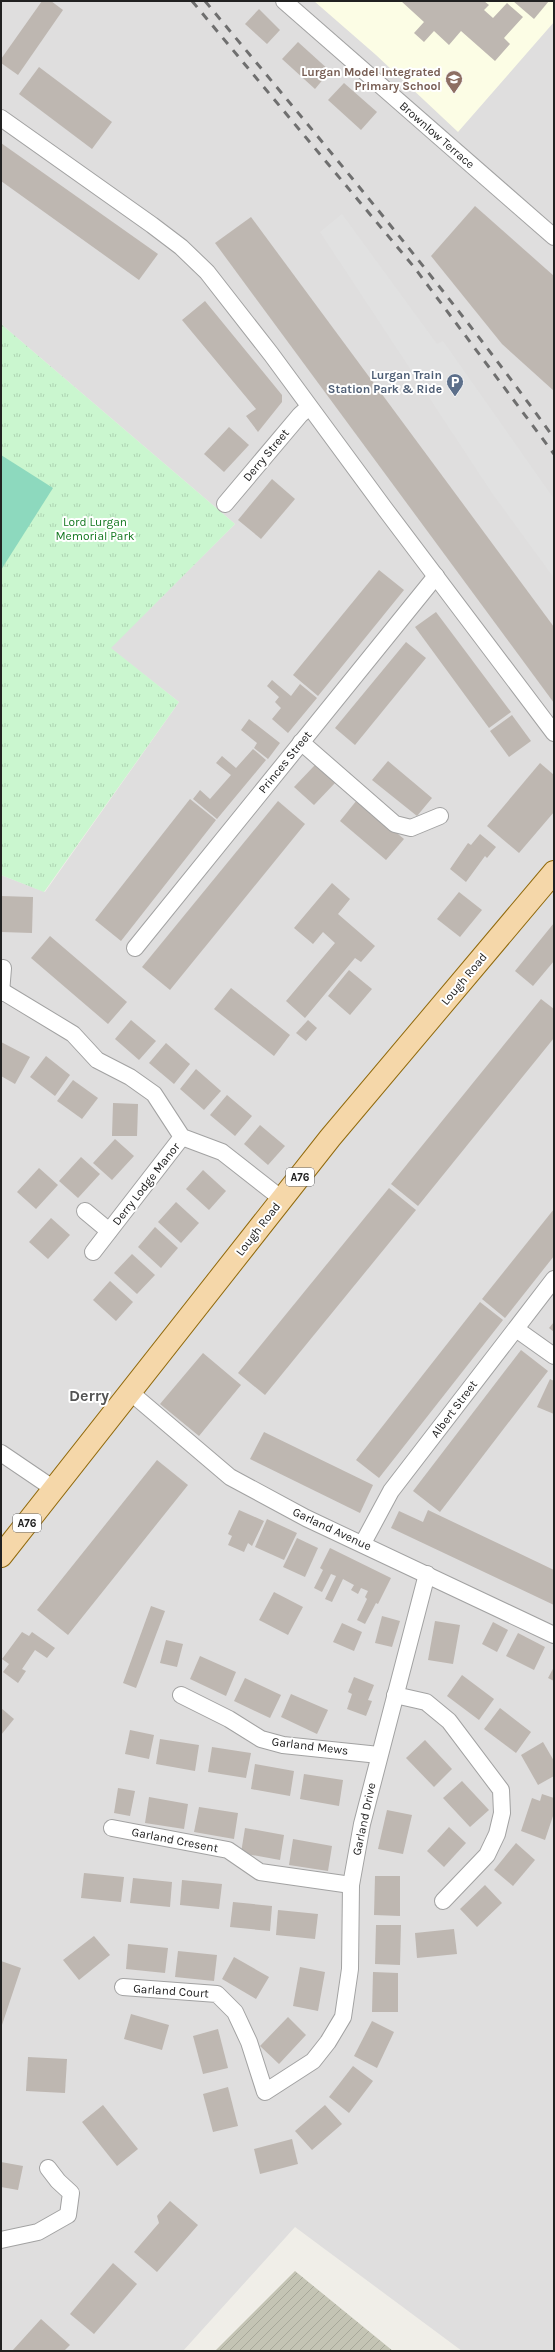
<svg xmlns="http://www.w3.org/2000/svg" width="555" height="2352" font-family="Karla,sans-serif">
<defs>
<pattern id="construction-furrows" width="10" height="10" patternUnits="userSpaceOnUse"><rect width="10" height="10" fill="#c4c4b4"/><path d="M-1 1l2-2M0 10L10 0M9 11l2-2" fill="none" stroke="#a8a89a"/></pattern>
<pattern id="park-tufts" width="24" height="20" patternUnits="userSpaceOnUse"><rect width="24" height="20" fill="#caf6cf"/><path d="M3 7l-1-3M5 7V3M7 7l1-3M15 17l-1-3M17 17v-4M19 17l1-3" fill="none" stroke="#add3b1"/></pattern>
</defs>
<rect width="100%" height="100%" fill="#f0eee8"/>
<path fill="#dfdede" d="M1,1H554V2351H462L295,2227L183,2351H1V875L45,892L179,702L110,648L235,524L1,324Z"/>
<path fill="#fcfde5" d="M314,1H554V22L458,132L376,55Z"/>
<path fill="url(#construction-furrows)" d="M295,2271L393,2351H215Z"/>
<path fill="url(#park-tufts)" d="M1,324L235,524L111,648L179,702L44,892L1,875Z"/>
<path fill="#8dd9be" d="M1,455L53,488L1,570Z"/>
<path fill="#e1e1e1" d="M342,214L437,344L443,341L554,499V578L492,493L320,232Z"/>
<g fill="#beb7b1">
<path d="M42,1H51L63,10L18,75L1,63V59Z"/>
<path d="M401,1H484L489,5L484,10L493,18L507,3L523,17L504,38L510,44L495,61L461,31L449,45L434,31L424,42L414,33L424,22Z"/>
<path d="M513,1H549L534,19Z"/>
<path d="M259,9L280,30L267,44L245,24Z"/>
<path d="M298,42L330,71L315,89L282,59Z"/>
<path d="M39,67L112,122L92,149L19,94Z"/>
<path d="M344,83L377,112L361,130L328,100Z"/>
<path d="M1,143L158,254L139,280L1,181Z"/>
<path d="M475,206L554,276V391L502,344L431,256Z"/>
<path d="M251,217L554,627V703L215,243Z"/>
<path d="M205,301L282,395V402L258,432L246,416L256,409L182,320Z"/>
<path d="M229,427L249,445L224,472L204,454Z"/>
<path d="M272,479L295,499L261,539L238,520Z"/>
<path d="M379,570L404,590L318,696L293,675Z"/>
<path d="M436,612L511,712L489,728L415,627Z"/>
<path d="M406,642L426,658L355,745L335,728Z"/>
<path d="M272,680L291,696L300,684L317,698L288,733L272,719L281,708L275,702L279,697L267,686Z"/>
<path d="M512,715L531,741L509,757L490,731Z"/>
<path d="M249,719L280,743L268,759L254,748L257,743L241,730Z"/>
<path d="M253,749L266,760L217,819L193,799L200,790L210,799L231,775L216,763L222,756L236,768Z"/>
<path d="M388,761L432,798L417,816L372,780Z"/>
<path d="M540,763L554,775V812L519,853L487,826Z"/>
<path d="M315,765L335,783L314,805L294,787Z"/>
<path d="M190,799L216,820L121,941L95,920Z"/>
<path d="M357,800L404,839L386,860L340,821Z"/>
<path d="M278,801L305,824L170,990L142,967Z"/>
<path d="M480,834L496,847L487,858L485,856L466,882L450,869L468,843L471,845Z"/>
<path d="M332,883L350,899L338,914L375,946L361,962L355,958L305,1018L286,1001L335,943L323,932L313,944L294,928Z"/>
<path d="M459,892L482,910L460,937L437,919Z"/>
<path d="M1,896L33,897L32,933L1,932Z"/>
<path d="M554,923V961L533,986L515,971Z"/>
<path d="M50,936L127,1002L108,1024L31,958Z"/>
<path d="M349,970L372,989L350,1015L328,996Z"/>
<path d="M231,988L290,1035L274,1056L214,1009Z"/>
<path d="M541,999L554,1009V1038L418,1206L391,1184Z"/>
<path d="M131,1020L156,1041L139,1060L115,1039Z"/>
<path d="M308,1020L317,1028L306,1041L296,1033Z"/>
<path d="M1,1042L30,1057L15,1084L1,1076Z"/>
<path d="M166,1043L190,1064L174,1084L149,1063Z"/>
<path d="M46,1056L70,1075L55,1096L30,1077Z"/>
<path d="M196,1069L221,1091L204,1110L180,1089Z"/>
<path d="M73,1080L98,1098L82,1119L57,1101Z"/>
<path d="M227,1095L252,1116L235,1136L210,1115Z"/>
<path d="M113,1103L138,1104L137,1136H112Z"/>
<path d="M260,1125L285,1146L268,1165L244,1144Z"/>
<path d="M115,1139L134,1156L112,1180L93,1163Z"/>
<path d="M81,1157L100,1174L78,1198L59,1181Z"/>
<path d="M39,1168L58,1185L36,1209L17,1192Z"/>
<path d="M203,1170L226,1191L209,1210L186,1189Z"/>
<path d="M389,1188L416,1210L265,1395L238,1373Z"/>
<path d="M176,1202L199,1223L181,1243L158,1222Z"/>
<path d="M554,1209V1256L505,1318L482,1299Z"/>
<path d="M51,1218L70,1235L48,1259L29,1242Z"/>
<path d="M155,1227L178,1248L161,1268L138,1247Z"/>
<path d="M132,1254L155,1275L137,1294L114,1273Z"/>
<path d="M110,1281L133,1302L116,1321L93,1300Z"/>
<path d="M480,1302L503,1320L379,1478L356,1460Z"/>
<path d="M554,1322V1332L549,1328Z"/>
<path d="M521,1350L548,1371L440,1512L413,1491Z"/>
<path d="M203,1353L241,1385L199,1436L160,1404Z"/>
<path d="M550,1379L554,1381V1414L537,1407Z"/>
<path d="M264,1432L373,1485L360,1513L250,1459Z"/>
<path d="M157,1460L188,1485L68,1635L37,1610Z"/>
<path d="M239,1510L264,1521L252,1546L248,1543L244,1552L228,1545L232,1536L228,1534Z"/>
<path d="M428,1510L554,1570V1605L391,1528L399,1511L423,1522Z"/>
<path d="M267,1519L297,1533L284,1560L255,1547Z"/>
<path d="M297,1538L318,1548L305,1577L283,1567Z"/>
<path d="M330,1548L391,1578L378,1604L376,1603L365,1624L357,1620L367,1599L365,1597L368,1591L361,1588L358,1594L351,1590L354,1585L343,1579L332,1602L325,1599L336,1576L331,1574L322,1592L314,1588L323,1570L320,1568Z"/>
<path d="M274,1592L303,1607L288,1635L259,1620Z"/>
<path d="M151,1606L165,1611L136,1688L123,1683Z"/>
<path d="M382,1616L400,1621L392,1647L375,1643Z"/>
<path d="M435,1621L460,1625L453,1664L428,1660Z"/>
<path d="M493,1622L508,1630L497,1652L482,1644Z"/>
<path d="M342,1623L362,1632L354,1651L333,1642Z"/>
<path d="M22,1632L29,1636L32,1632L55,1648L47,1658L35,1650L22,1669L26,1671L18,1683L3,1672L9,1664L2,1659Z"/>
<path d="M518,1633L545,1647L534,1670L506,1656Z"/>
<path d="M166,1640L183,1644L177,1667L160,1663Z"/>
<path d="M200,1656L236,1672L226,1696L190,1679Z"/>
<path d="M554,1667V1681L548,1678Z"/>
<path d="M462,1675L494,1699L479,1720L447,1696Z"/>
<path d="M354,1677L374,1685L368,1700L372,1701L366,1716L347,1709L352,1694L348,1692Z"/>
<path d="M245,1678L281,1695L270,1718L234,1701Z"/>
<path d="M291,1694L328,1710L317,1734L281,1717Z"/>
<path d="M1,1708L14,1719L1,1735Z"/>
<path d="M500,1708L531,1732L516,1753L484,1729Z"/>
<path d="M130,1730L154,1735L149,1759L125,1754Z"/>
<path d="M160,1739L199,1745L195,1771L156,1764Z"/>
<path d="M425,1740L452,1769L434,1787L406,1758Z"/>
<path d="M543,1742L554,1761V1776L538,1785L521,1755Z"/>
<path d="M212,1747L251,1753L246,1778L208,1772Z"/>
<path d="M255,1764L294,1771L290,1796L251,1789Z"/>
<path d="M304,1774L343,1780L339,1806L300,1799Z"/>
<path d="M462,1781L489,1810L470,1827L443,1798Z"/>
<path d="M118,1788L135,1791L130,1816L114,1813Z"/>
<path d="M542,1794L554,1798V1813L545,1840L521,1831L532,1798L540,1801Z"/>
<path d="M149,1797L188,1804L184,1829L145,1823Z"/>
<path d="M199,1807L238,1813L234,1839L194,1832Z"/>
<path d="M387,1810L412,1815L403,1854L378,1849Z"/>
<path d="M449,1827L466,1843L444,1867L427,1851Z"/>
<path d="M245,1828L284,1835L280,1860L241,1853Z"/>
<path d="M293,1839L332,1846L328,1871L289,1865Z"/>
<path d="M516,1843L535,1860L513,1886L494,1870Z"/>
<path d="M84,1873L124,1877L121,1902L81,1898Z"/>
<path d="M375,1876H400V1916L374,1915Z"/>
<path d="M133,1878L172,1882L170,1907L130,1903Z"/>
<path d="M182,1880L222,1884L219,1909L180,1905Z"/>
<path d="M485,1885L502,1903L477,1927L460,1909Z"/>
<path d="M233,1902L272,1906L270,1931L230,1927Z"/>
<path d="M278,1910L318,1914L315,1939L276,1935Z"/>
<path d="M376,1925H401L400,1965L375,1964Z"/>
<path d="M454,1929L457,1954L417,1958L415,1933Z"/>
<path d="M94,1936L110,1955L79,1980L63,1960Z"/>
<path d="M128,1944L168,1948L165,1973L126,1969Z"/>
<path d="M178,1951L217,1955L214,1981L175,1977Z"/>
<path d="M234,1957L269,1977L256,1999L222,1979Z"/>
<path d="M1,1961L21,1968L1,2028Z"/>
<path d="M300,1967L325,1972L318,2011L293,2006Z"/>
<path d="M373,1972L398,1973V2012H372Z"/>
<path d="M131,2014L169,2025L162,2050L124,2039Z"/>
<path d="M288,2017L306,2035L279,2064L260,2046Z"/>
<path d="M372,2021L394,2032L377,2068L354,2056Z"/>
<path d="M218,2029L228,2068L203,2074L193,2036Z"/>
<path d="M28,2057L67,2059L65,2093L26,2091Z"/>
<path d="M353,2066L373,2081L349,2113L329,2097Z"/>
<path d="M228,2087L238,2126L213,2132L203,2094Z"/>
<path d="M103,2105L138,2149L117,2166L82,2122Z"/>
<path d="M325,2105L342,2124L312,2150L295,2131Z"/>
<path d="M292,2139L298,2164L260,2174L254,2149Z"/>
<path d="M1,2162L23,2166L18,2190L1,2187Z"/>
<path d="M170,2201L198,2225L157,2272L134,2252L159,2223L157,2216Z"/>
<path d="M113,2263L137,2284L94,2334L70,2314Z"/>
<path d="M41,2319L70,2345L64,2351H12Z"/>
</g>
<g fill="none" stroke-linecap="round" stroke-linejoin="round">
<g stroke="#a2a2a2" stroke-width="18">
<g id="minor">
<path d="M284,1L554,237"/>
<path d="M1,118L152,225L181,247L207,272L271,354L385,509L554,733"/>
<path d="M225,504L300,415L309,407"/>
<path d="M301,742L395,824L411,828L440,816"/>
<path d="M135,948L436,576"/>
<path d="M2,991L73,1034L97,1060L130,1077L154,1094L182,1137L222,1152L282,1199"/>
<path d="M1,993L3,968"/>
<path d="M85,1211L109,1231"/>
<path d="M93,1252L182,1137"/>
<path d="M516,1329L554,1356"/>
<path d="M130,1392L230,1477L306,1518L554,1635"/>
<path d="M1,1453L54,1489"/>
<path d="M363,1543L391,1491L554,1279"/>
<path d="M181,1695L229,1719L261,1739L283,1745L379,1755"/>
<path d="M395,1695L426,1702L449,1721L501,1790L502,1813L497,1834L487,1855L443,1901"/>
<path d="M112,1828L228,1850L260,1872L351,1885"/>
<path d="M123,1987L217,1994L235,2012L249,2042L265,2092L313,2061L328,2042L343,2017L350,1969L351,1885L362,1824L427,1574"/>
<path d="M1,2240L38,2232L68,2215L71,2193L58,2181L48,2168"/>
</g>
</g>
<g stroke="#916a0c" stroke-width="24">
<path id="primary" d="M1,1556L330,1138L554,872"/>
</g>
<use href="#minor" stroke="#fff" stroke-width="16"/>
<use href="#primary" stroke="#f5d7a9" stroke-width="22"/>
<g stroke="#6f6f6f" stroke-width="3" stroke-dasharray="8 8" stroke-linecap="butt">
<path d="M192,1L414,267L554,454"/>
<path d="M205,1C324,144 445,287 554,438"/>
</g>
</g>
<defs>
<g id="school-pin" transform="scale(0.9)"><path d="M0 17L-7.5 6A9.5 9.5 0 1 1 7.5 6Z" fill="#8d6e63" stroke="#fff"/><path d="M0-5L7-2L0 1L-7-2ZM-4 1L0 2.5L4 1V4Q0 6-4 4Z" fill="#fff"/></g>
<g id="parking-pin" transform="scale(0.9)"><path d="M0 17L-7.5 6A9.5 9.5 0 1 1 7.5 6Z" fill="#5c6f8a" stroke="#fff"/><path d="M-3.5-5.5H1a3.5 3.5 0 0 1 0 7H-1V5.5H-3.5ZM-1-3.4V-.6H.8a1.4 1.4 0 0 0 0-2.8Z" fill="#fff"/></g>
</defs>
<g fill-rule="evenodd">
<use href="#school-pin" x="454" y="79"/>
<use href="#parking-pin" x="455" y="382"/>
</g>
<g text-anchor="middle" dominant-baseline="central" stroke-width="4" stroke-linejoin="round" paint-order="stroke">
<g fill="#fff" stroke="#646464" stroke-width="1">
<rect x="286" y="1168" width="28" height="18" rx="3"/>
<rect x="13" y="1514" width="28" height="18" rx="3"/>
</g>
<g font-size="11" font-weight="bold" fill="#212121">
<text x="300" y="1177">A76</text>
<text x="27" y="1523">A76</text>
</g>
<g font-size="12" font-weight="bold" fill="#785e54" stroke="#fff" text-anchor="end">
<text x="441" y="72">Lurgan Model Integrated<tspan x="441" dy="14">Primary School</tspan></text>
</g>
<g font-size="12" fill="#212121" stroke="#fff">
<text transform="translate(437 135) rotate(41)">Brownlow Terrace</text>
<text transform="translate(266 455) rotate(-50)">Derry Street</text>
<text transform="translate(285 762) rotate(-51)">Princes Street</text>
<text transform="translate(464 979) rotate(-50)">Lough Road</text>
<text transform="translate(146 1184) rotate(-52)">Derry Lodge Manor</text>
<text transform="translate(258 1229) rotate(-52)">Lough Road</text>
<text transform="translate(454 1409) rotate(-53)">Albert Street</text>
<text transform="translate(332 1529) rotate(25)">Garland Avenue</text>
<text transform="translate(310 1746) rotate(7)">Garland Mews</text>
<text transform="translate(364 1819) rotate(-78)">Garland Drive</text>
<text transform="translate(175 1840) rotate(11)">Garland Cresent</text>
<text transform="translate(171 1991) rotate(4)">Garland Court</text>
</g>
<g font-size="12" font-weight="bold" fill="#4e5e75" stroke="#fff" text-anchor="end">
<text x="442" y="375">Lurgan Train<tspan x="442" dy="14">Station Park &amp; Ride</tspan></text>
</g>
<g font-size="12" fill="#157921" stroke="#fff">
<text x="95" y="522">Lord Lurgan<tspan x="95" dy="14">Memorial Park</tspan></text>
</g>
<g font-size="16" font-weight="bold" fill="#545454" stroke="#fff">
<text x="89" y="1395">Derry</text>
</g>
</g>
<rect width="555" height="2352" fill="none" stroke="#212121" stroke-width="4"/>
</svg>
